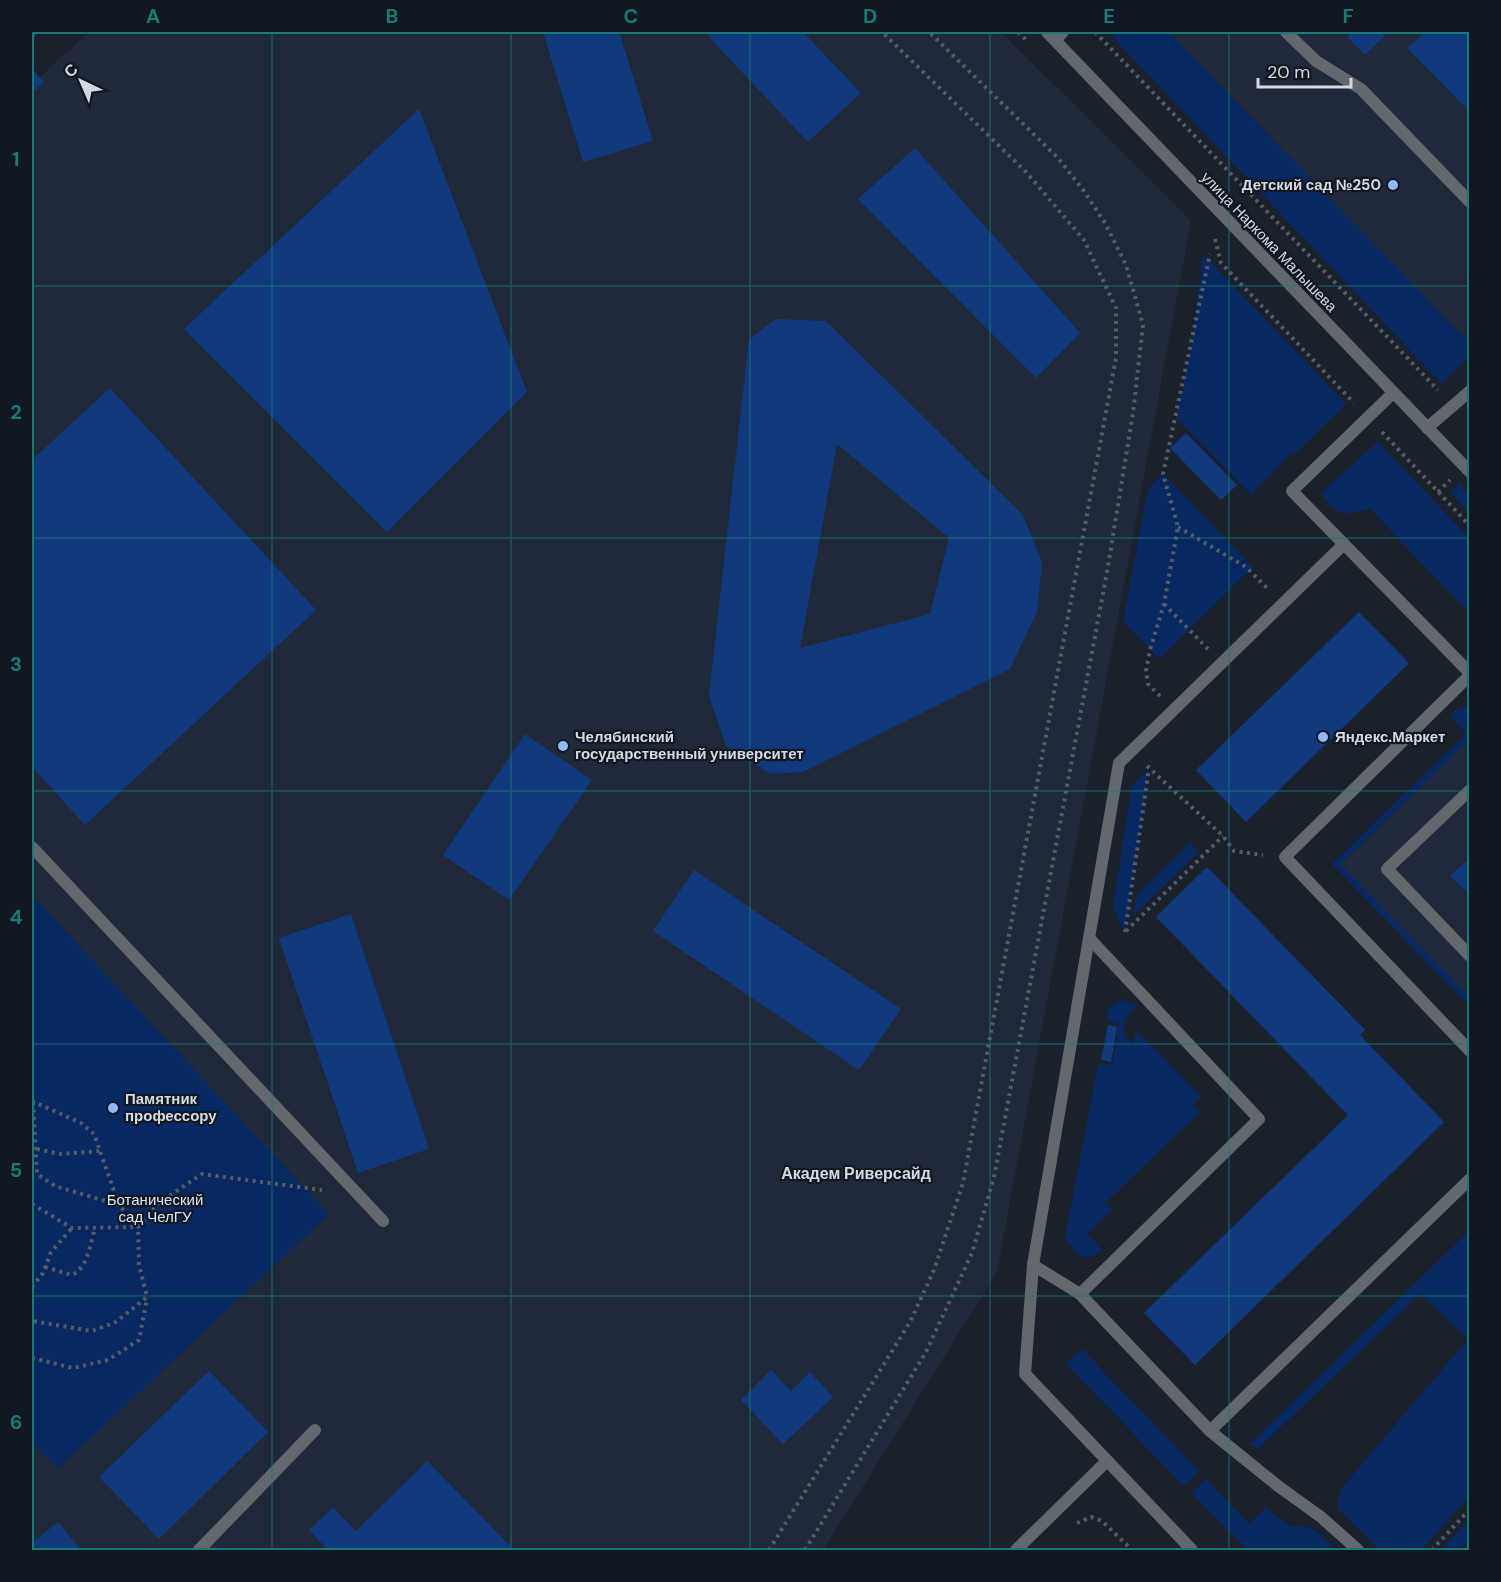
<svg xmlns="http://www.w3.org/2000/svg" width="1501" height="1582" font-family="'DM Sans',sans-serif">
<rect width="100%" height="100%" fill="#1a212d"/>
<g fill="#1f293a">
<path d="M89,32H1001L1191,221L997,1272L823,1550H32V84Z"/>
<path d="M1169,32H1469V339L1467,341Z"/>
<path d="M1469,740V997L1341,864Z"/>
</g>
<g fill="#072860">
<path d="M1108,32H1169L1467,340L1469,339V356L1442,384Z"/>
<path d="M1203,254L1346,404L1296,453H1291L1251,495L1176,418L1192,343Z"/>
<path d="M1378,442L1469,538V613L1370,509L1344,514L1330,506L1321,493Z"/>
<path d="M1163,474L1253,567L1159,659L1123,621L1148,489Z"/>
<path d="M1460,484L1469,495V514L1451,491Z"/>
<path d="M1469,706V740L1341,864L1469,997V1006L1332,864L1466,734L1450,715L1455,710Z"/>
<path d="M1149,769L1125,932L1113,907L1132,785Z"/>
<path d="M1190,843L1199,852L1133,916L1137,895Z"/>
<path d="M32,895L329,1214L58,1469L32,1442Z"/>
<path d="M1121,1000L1138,1005L1125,1018L1124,1036L1133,1044L1136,1030L1201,1097L1193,1105L1200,1112L1105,1203L1112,1210L1087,1234L1102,1250C1084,1266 1076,1253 1065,1238L1098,1064L1112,1065L1119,1024L1107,1021L1109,1007Z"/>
<path d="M1469,1231V1497L1421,1550H1380L1339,1510L1338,1501L1341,1489L1468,1339L1420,1294L1258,1449L1250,1444Z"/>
<path d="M1082,1349L1199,1471L1184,1486L1066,1364Z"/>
<path d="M1206,1479L1249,1524L1266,1508L1291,1527C1314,1522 1321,1536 1336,1550H1248L1191,1493Z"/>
<path d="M1469,1519V1539L1459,1550H1441Z"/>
</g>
<g fill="#113a7e" fill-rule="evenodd">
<path d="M543,32H619L653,141L583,162Z"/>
<path d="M711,32H803L861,93L808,142L707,35Z"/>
<path d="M1354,32H1388L1365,55L1347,37Z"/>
<path d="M1425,32H1470V112L1407,48Z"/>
<path d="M32,69L44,82L32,93Z"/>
<path d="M419,109L527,392L387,532L184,329Z"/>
<path d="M915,148L1080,333L1036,378L858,199Z"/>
<path d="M776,319L826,321L1023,515L1042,562L1037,612L1010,669L803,772L771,774L726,746L709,696L749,339ZM837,444L949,538L930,614L800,648Z"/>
<path d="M110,388L316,610L85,825L32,767V460Z"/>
<path d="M1186,433L1237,485L1221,500L1170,448Z"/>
<path d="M1359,612L1409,663L1246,822L1196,770Z"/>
<path d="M525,734L592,780L509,900L443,855Z"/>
<path d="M1470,858V895L1450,876Z"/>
<path d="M1207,867L1365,1030L1360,1035L1444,1122L1195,1365L1144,1313L1348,1115L1156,917Z"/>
<path d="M694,870L901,1009L859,1070L653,931Z"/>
<path d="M351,914L429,1149L358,1173L279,938Z"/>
<path d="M1108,1025L1117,1027L1111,1062L1101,1060Z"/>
<path d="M771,1370L791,1391L810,1372L833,1397L783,1444L741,1400Z"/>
<path d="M209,1371L268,1432L159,1539L99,1477Z"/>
<path d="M427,1461L514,1550H328L309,1530L333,1507L356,1531Z"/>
<path d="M58,1522L81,1550H32V1543Z"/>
</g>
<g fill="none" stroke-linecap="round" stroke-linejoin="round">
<g stroke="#565c67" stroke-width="4" stroke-dasharray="3 4.5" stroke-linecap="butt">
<path d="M1018,32L1026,40"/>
<path d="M1095,32L1438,390"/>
<path d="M32,36L36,32"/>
<path d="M1215,239L1221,263L1354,403"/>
<path d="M1382,432L1470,526"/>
<path d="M1438,492L1450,480"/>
<path d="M1178,527L1246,567L1268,589"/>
<path d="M1164,604L1208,649"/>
<path d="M1160,696L1148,684L1146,671L1150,650L1164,604L1178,527L1163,474L1210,254"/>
<path d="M1147,766L1223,836L1234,851L1263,855"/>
<path d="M1126,931L1223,836"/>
<path d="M1125,932L1149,769"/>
<path d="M32,1101L81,1123L94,1134L119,1205L138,1227L139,1265L147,1297L116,1322L92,1331L32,1321"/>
<path d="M33,1102L37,1174L55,1186L119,1205"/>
<path d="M37,1149L60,1154L101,1151"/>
<path d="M32,1204L72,1228L138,1227L160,1202L202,1174L322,1190"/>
<path d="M45,1267L72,1275C88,1268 90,1244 95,1228"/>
<path d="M32,1287L43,1273L51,1252L72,1228"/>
<path d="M32,1358L73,1368L108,1360L139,1340L147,1298"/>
<path d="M1077,1523L1091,1517L1102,1521L1132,1550"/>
<path d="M769,1550L910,1322L934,1270L963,1183L1116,358V308L1084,240L1026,172L882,32"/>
<path d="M805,1550L926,1352L972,1253L994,1177L1107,572L1133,413L1143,325L1126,265L1105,223L1084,191L1058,158L929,32"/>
<path d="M1432,1550L1470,1509"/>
</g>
<g stroke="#63676e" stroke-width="12">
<path d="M1286,32L1316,61L1361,89L1470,202"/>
<path d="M1055,40L1063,32"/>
<path d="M1393,393L1292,491L1470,673"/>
<path d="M1427,428L1470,391"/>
<path d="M1470,675L1285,857L1470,1051"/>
<path d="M1470,790L1387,869L1470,956"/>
<path d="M32,847L383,1221"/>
<path d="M1090,939L1259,1119L1080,1294L1210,1431L1278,1486L1321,1517L1358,1550"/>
<path d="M1033,1265L1080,1294"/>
<path d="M1210,1431L1470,1179"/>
<path d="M199,1550L315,1430"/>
<path d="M1016,1550L1107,1461"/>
<path d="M1192,1550L1025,1374L1033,1265L1119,763L1344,544"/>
</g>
<path stroke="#63676e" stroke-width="12" d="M1047,32L1470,472"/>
</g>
<path fill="none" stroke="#197b74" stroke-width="1.5" stroke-opacity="0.55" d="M272,32V1550M511,32V1550M750,32V1550M990,32V1550M1229,32V1550M32,286H1470M32,538H1470M32,791H1470M32,1044H1470M32,1296H1470"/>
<g fill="#8fb8fd" stroke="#111823" stroke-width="2">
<circle cx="1393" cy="185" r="6"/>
<circle cx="1323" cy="737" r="6"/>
<circle cx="563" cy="746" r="6"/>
<circle cx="113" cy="1108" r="6"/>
</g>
<g text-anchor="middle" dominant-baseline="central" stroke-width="4.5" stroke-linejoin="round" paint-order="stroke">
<g font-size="15" font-weight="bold" fill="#d5d9e1" stroke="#111823" text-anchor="start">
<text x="1381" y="185" text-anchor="end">Детский сад №250</text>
<text x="575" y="737">Челябинский<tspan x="575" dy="17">государственный университет</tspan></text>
<text x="1335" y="737">Яндекс.Маркет</text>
<text x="125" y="1099">Памятник<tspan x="125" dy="17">профессору</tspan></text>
</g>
<g font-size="15" fill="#d5d9e1" stroke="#111823">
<text transform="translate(1269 242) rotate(46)">улица Наркома Малышева</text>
</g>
<g font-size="15" fill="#d9e5f9" stroke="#111823">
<text x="155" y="1200">Ботанический<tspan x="155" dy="17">сад ЧелГУ</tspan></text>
</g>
<g font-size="16" font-weight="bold" fill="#d5d9e1" stroke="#111823">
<text x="856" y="1173">Академ Риверсайд</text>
</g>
</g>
<rect width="1501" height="1582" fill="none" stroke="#111823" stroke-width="66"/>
<g transform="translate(81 81) rotate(316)" stroke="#111823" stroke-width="4.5" paint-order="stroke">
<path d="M0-4.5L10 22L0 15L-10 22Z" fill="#d5d9e1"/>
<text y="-9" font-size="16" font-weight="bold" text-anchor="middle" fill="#d5d9e1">С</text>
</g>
<path d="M1258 78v9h93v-9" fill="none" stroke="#d5d9e1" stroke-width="3"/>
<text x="1267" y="78" font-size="18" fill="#d5d9e1" stroke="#111823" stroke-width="4.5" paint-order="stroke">20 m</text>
<rect x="33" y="33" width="1435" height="1516" fill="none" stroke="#197b74" stroke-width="2"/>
<g font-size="20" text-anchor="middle" font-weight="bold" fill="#197b74">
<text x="153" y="23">A</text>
<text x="392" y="23">B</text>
<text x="631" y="23">C</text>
<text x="870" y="23">D</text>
<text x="1109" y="23">E</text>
<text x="1348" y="23">F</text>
<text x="16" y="166">1</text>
<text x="16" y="419">2</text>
<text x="16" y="671">3</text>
<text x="16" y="924">4</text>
<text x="16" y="1177">5</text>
<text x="16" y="1429">6</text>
</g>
</svg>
